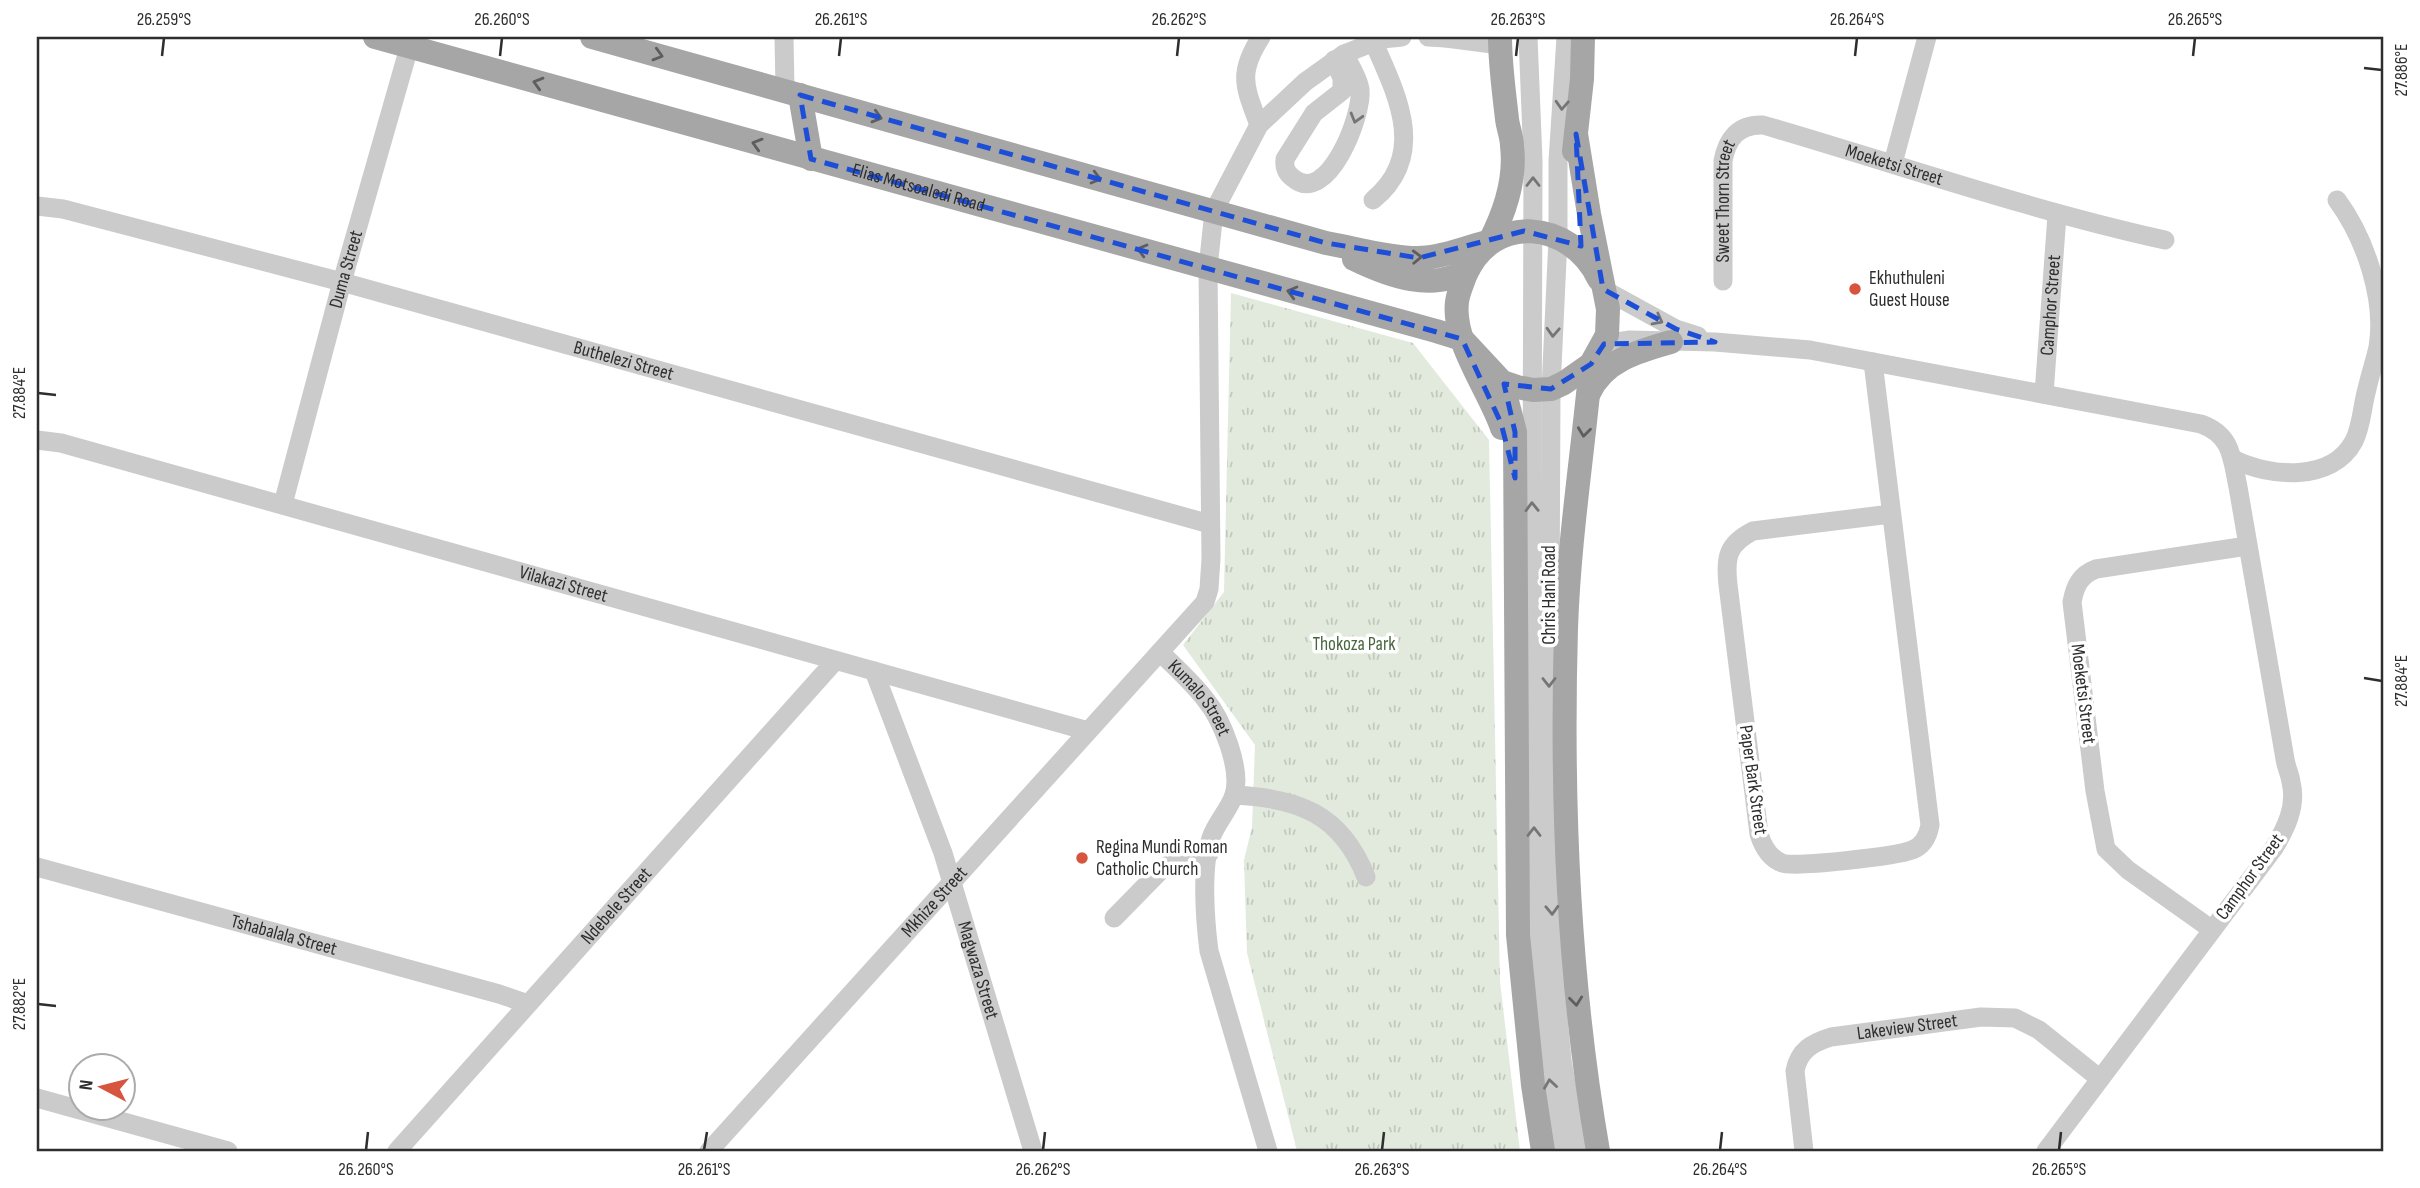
<svg xmlns="http://www.w3.org/2000/svg" width="2420" height="1188" font-family="'Sofia Sans Condensed',sans-serif">
<defs>
<pattern id="grass-tufts" width="24" height="20" patternUnits="userSpaceOnUse" patternTransform="scale(1.75)"><rect width="24" height="20" fill="#e1eadd"/><path d="M3 7l-1-3M5 7V3M7 7l1-3M15 17l-1-3M17 17v-4M19 17l1-3" fill="none" stroke="#c1c9be"/></pattern>
</defs>
<rect width="100%" height="100%" fill="#fff"/>
<path fill="url(#grass-tufts)" d="M1231,293L1413,343L1489,440L1500,982L1520,1151H1297L1247,953L1244,860L1252,827L1255,745L1183,645L1224,592Z"/>
<g fill="none" stroke-linecap="round" stroke-linejoin="round">
<g stroke="#cbcbcb" stroke-width="19">
<path d="M784,37L785,90"/>
<path d="M1428,37L1446,38"/>
<path d="M1446,37V38L1500,45"/>
<path d="M1528,37L1533,161L1532,505L1534,886L1546,1055L1560,1151"/>
<path d="M1566,37L1558,161V238L1551,389L1549,846L1556,997L1562,1060L1578,1151"/>
<path d="M1334,60L1342,78V91L1314,113L1285,159C1284,168 1286,173 1293,178C1327,207 1363,116 1360,89C1358,77 1350,65 1344,54"/>
<path d="M1259,125C1245,87 1237,74 1261,37"/>
<path d="M1893,163L1927,37"/>
<path d="M1373,200C1428,155 1397,95 1374,43"/>
<path id="s1" d="M37,206L63,209L342,282L1210,524"/>
<path id="s2" d="M1723,281V161C1727,139 1738,124 1763,125C1897,164 2029,210 2165,240"/>
<path d="M1603,289L1676,329L1698,336"/>
<path d="M1604,344L1630,340L1715,342L1810,350L2201,424C2232,435 2232,458 2238,487L2285,759C2286,767 2290,774 2291,782C2297,806 2286,828 2274,848L2046,1151"/>
<path d="M1873,362L1930,825C1928,836 1923,846 1912,850C1897,856 1794,868 1782,863C1769,858 1763,847 1759,834L1728,585C1725,558 1727,544 1753,531L1891,514"/>
<path id="s3" d="M2044,394L2057,215"/>
<path id="s4" d="M37,440L61,443L1088,731"/>
<path d="M2233,459C2269,477 2332,483 2354,441C2362,425 2362,406 2367,389C2370,375 2375,361 2378,347C2386,299 2365,238 2337,200"/>
<path id="s5" d="M283,504L342,282L412,37"/>
<path id="s6" d="M1160,652C1175,667 1192,682 1205,699C1222,719 1242,769 1234,795C1229,810 1216,823 1211,838C1201,868 1205,920 1209,951L1268,1151"/>
<path id="s7" d="M874,671L943,853L1033,1151"/>
<path d="M1234,795C1297,798 1341,813 1366,877"/>
<path id="s8" d="M37,867L499,994L528,1004"/>
<path d="M1114,918L1164,867L1192,853L1209,854"/>
<path d="M2211,929L2128,870L2106,849L2095,791L2072,602C2075,586 2080,575 2096,569L2247,546"/>
<path d="M37,1098L228,1151"/>
<path id="s9" d="M397,1151L835,661"/>
<path id="s10" d="M709,1151L1205,602L1209,589L1211,559L1208,268L1214,211L1259,125L1305,82L1344,54L1382,39L1402,37"/>
<path id="s11" d="M1804,1151L1795,1071C1799,1050 1812,1043 1831,1037L1981,1017L2015,1018L2039,1030L2099,1078"/>
</g>
<g stroke="#a6a6a6" stroke-width="24">
<path id="s12" d="M375,37L1436,331L1462,339L1502,382L1517,387L1533,390L1551,389L1564,383L1591,364L1607,335L1608,309L1589,214L1576,134"/>
<path d="M592,37L1326,243C1355,248 1387,258 1417,258C1441,258 1467,247 1490,241C1505,212 1516,179 1512,146C1512,137 1508,128 1507,119C1504,92 1500,64 1500,37"/>
<path d="M800,95L811,159"/>
<path d="M1574,151L1582,79L1583,37"/>
<path d="M1354,259C1387,275 1435,294 1469,268"/>
<path d="M1591,364C1583,452 1569,539 1566,628C1561,803 1568,979 1598,1151"/>
<path d="M1502,382L1515,432L1518,935L1533,1085L1543,1151"/>
<path d="M1589,393C1604,360 1639,351 1671,342"/>
<path d="M1502,428C1489,390 1452,342 1457,302C1458,293 1462,285 1465,276C1492,212 1571,220 1599,279"/>
</g>
</g>
<defs><path id="oneway-chevron" d="M-2-3.5L2.5 0L-2 3.5" fill="none" stroke-width="1.6" stroke-linecap="round" stroke-linejoin="round" transform="scale(1.75)"/></defs>
<g stroke="#5e5e5e">
<use href="#oneway-chevron" transform="translate(658 55) rotate(16)"/>
<use href="#oneway-chevron" transform="translate(538 83) rotate(-164)"/>
<use href="#oneway-chevron" transform="translate(877 117) rotate(16)"/>
<use href="#oneway-chevron" transform="translate(757 144) rotate(-164)"/>
<use href="#oneway-chevron" transform="translate(1096 178) rotate(15)"/>
<use href="#oneway-chevron" transform="translate(1142 250) rotate(-165)"/>
<use href="#oneway-chevron" transform="translate(1417 257) rotate(-2)"/>
<use href="#oneway-chevron" transform="translate(1292 292) rotate(-165)"/>
<use href="#oneway-chevron" transform="translate(1584 432) rotate(97)"/>
<use href="#oneway-chevron" transform="translate(1576 1001) rotate(84)"/>
</g>
<g stroke="#757575">
<use href="#oneway-chevron" transform="translate(1562 105) rotate(93)"/>
<use href="#oneway-chevron" transform="translate(1356 118) rotate(106)"/>
<use href="#oneway-chevron" transform="translate(1533 182) rotate(-90)"/>
<use href="#oneway-chevron" transform="translate(1658 320) rotate(28)"/>
<use href="#oneway-chevron" transform="translate(1553 332) rotate(93)"/>
<use href="#oneway-chevron" transform="translate(1532 507) rotate(-91)"/>
<use href="#oneway-chevron" transform="translate(1549 682) rotate(90)"/>
<use href="#oneway-chevron" transform="translate(1534 832) rotate(-90)"/>
<use href="#oneway-chevron" transform="translate(1552 910) rotate(88)"/>
<use href="#oneway-chevron" transform="translate(1550 1084) rotate(-98)"/>
</g>
<path fill="none" stroke="#1d4ed8" stroke-width="5" stroke-dasharray="14 9" stroke-linejoin="round" d="M800,95L1326,243L1419,258L1524,231L1581,246L1576,134L1603,289L1676,329L1715,342L1604,344L1591,364L1551,389L1504,384L1515,432V478L1501,423L1462,339L811,159Z"/>
<path fill="none" stroke="#2e2e2e" stroke-width="2.5" d="M162,56L164,38M500,56L502,38M839,56L841,38M1177,56L1179,38M1516,56L1518,38M1855,56L1857,38M2193,56L2195,38M2364,68L2382,70M38,393L56,395M2364,678L2382,681M38,1004L56,1006M366,1150L368,1132M704,1150L707,1132M1043,1150L1045,1132M1382,1150L1384,1132M1720,1150L1722,1132M2059,1150L2061,1132"/>
<g fill="#d7553e" stroke="#fff" stroke-width="2.5">
<circle cx="1855" cy="289" r="7"/>
<circle cx="1082" cy="858" r="7"/>
</g>
<g text-anchor="middle" dominant-baseline="central" stroke-width="7" stroke-linejoin="round" paint-order="stroke">
<g font-size="19" fill="#2e2e2e" stroke="#fff">
<text stroke="none"><textPath href="#s2" startOffset="317">Moeketsi Street</textPath></text>
<text stroke="none"><textPath href="#s12" startOffset="564">Elias Motsoaledi Road</textPath></text>
<text stroke="none"><textPath href="#s2" startOffset="80">Sweet Thorn Street</textPath></text>
<text stroke="none"><textPath href="#s5" startOffset="243">Duma Street</textPath></text>
<text stroke="none"><textPath href="#s3" startOffset="89">Camphor Street</textPath></text>
<text stroke="none"><textPath href="#s1" startOffset="607">Buthelezi Street</textPath></text>
<text stroke="none"><textPath href="#s4" startOffset="546">Vilakazi Street</textPath></text>
<text transform="translate(1549 595) rotate(-90)">Chris Hani Road</text>
<text transform="translate(2083 694) rotate(83)">Moeketsi Street</text>
<text stroke="none"><textPath href="#s6" startOffset="61">Kumalo Street</textPath></text>
<text transform="translate(1753 780) rotate(82)">Paper Bark Street</text>
<text transform="translate(2250 877) rotate(-54)">Camphor Street</text>
<text stroke="none"><textPath href="#s10" startOffset="336">Mkhize Street</textPath></text>
<text stroke="none"><textPath href="#s9" startOffset="329">Ndebele Street</textPath></text>
<text stroke="none"><textPath href="#s8" startOffset="256">Tshabalala Street</textPath></text>
<text stroke="none"><textPath href="#s7" startOffset="317">Magwaza Street</textPath></text>
<text stroke="none"><textPath href="#s11" startOffset="210">Lakeview Street</textPath></text>
</g>
<g font-size="19" fill="#2e2e2e" stroke="#fff" text-anchor="start">
<text x="1869" y="278">Ekhuthuleni<tspan x="1869" dy="22">Guest House</tspan></text>
<text x="1096" y="847">Regina Mundi Roman<tspan x="1096" dy="22">Catholic Church</tspan></text>
</g>
<g font-size="19" fill="#49663f" stroke="#fff">
<text x="1354" y="644">Thokoza Park</text>
</g>
</g>
<rect width="2420" height="1188" fill="none" stroke="#ffffff" stroke-width="77"/>
<g transform="translate(102 1087) rotate(277)"><circle r="33" fill="#ffffff" stroke="#ababab" stroke-width="2"/>
<path d="M0-5L12 26L0 18L-12 26Z" fill="#d7553e"/>
<text y="-10" font-size="19" font-weight="bold" text-anchor="middle" fill="#2e2e2e">N</text>
</g>
<rect x="38" y="38" width="2344" height="1112" fill="none" stroke="#2e2e2e" stroke-width="2.5"/>
<g font-size="18" text-anchor="middle" fill="#2e2e2e">
<text x="164" y="25">26.259°S</text>
<text x="502" y="25">26.260°S</text>
<text x="841" y="25">26.261°S</text>
<text x="1179" y="25">26.262°S</text>
<text x="1518" y="25">26.263°S</text>
<text x="1857" y="25">26.264°S</text>
<text x="2195" y="25">26.265°S</text>
<text transform="translate(2401 70) rotate(-90)" y="6">27.886°E</text>
<text transform="translate(19 393) rotate(-90)" y="6">27.884°E</text>
<text transform="translate(2401 681) rotate(-90)" y="6">27.884°E</text>
<text transform="translate(19 1004) rotate(-90)" y="6">27.882°E</text>
<text x="366" y="1175">26.260°S</text>
<text x="704" y="1175">26.261°S</text>
<text x="1043" y="1175">26.262°S</text>
<text x="1382" y="1175">26.263°S</text>
<text x="1720" y="1175">26.264°S</text>
<text x="2059" y="1175">26.265°S</text>
</g>
</svg>
